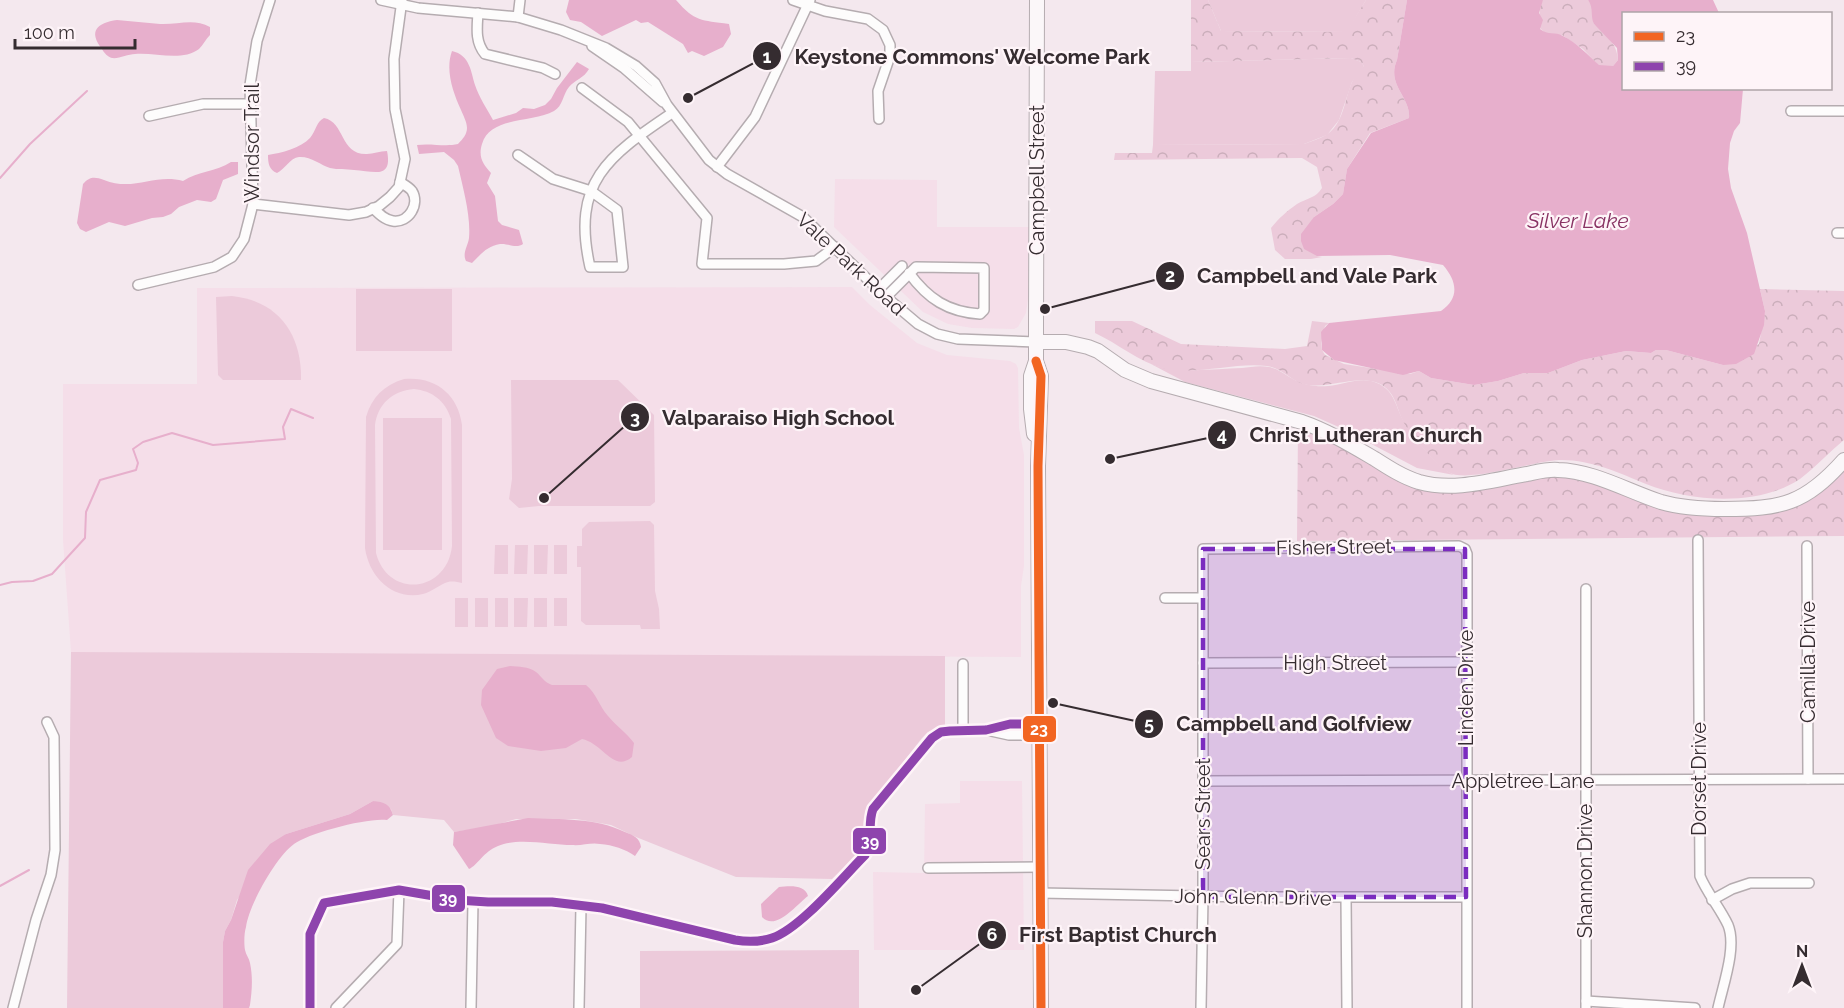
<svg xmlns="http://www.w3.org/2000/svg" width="1844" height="1008" font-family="Raleway,sans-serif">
<defs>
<pattern id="forest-crowns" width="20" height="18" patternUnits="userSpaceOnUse" patternTransform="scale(1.5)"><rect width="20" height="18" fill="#eccada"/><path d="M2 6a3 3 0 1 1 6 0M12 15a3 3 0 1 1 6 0" fill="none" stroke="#cbaebb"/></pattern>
</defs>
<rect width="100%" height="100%" fill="#f4e8ee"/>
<g fill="#f5dee9">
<path d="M835,179L937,180V227H1032L1028,258V299L1026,313L1018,327L1014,329L972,328L948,324L923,312L834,227Z"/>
<path d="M852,287L870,305L917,343L947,355L1010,361L1016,364L1018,368L1019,428L1024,455V566L1021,586V657L71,652L63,540V384H197V288Z"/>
<path d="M960,781H1022L1024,950H874L873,872L924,873L925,804L960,803Z"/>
</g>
<g fill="#eccada" fill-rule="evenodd">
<path d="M1208,0H1366L1347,32L1221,31Z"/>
<path d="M1351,58L1361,62L1364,66L1352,82L1339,120L1327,135L1304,144L1153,145L1155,71H1191V62Z"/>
<rect x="356" y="289" width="96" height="62"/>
<path d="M232,296C280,301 302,336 301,380H223L218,375L216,297Z"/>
<path d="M1151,364C1180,374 1212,369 1242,368C1250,367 1260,365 1269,367C1279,369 1284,374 1293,379C1303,385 1316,387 1328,386C1344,385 1361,376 1377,383C1396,391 1395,408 1405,423C1415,439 1437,467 1454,475L1417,468L1341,428L1314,416L1185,382Z"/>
<path d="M404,379C435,376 458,394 462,425V583C458,582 452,581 448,582C440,584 432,592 423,594C393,601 369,577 365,548L366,417C372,397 384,385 404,379ZM414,389C432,391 445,400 451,419L452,546C447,593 388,599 376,553L375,425C378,404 392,391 414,389Z"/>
<path d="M511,380H618L654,415L655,502L650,506H539L519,508L509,499L512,479Z"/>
<rect x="383" y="418" width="59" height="132"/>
<path d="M650,521L654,525L655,591L659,609L660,629H641L640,625H586L581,621V567H577V546H582V529L589,522Z"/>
<path d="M495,545H508V574H494Z"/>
<path d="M515,545H528L527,574H514Z"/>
<path d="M534,545H548L547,574H534Z"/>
<rect x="554" y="545" width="13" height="29"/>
<rect x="455" y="598" width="13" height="29"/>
<rect x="475" y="598" width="13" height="29"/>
<rect x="495" y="598" width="13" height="29"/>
<path d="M514,598H528L527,627H514Z"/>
<rect x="534" y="598" width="13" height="29"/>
<rect x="554" y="598" width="13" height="28"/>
<path d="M71,652L945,656V725L928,732L922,738L869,806C863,820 868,835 863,849L832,879L736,877L636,837L611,825L576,819H516L492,826L454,832L444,820L393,815L391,809L373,801L350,814L286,834L237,900L231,920L225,931L223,942V1008H67Z"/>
<path d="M859,950V1008H640V951Z"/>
</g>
<g fill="url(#forest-crowns)">
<path d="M1191,0H1208L1221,31L1346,32L1366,0H1407L1397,60C1386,85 1411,97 1409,118L1370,133L1347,169L1343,194L1333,204L1314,217L1317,256L1322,257L1311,259H1285L1275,250L1271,228C1279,218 1287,211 1297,204C1307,198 1316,198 1322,188L1317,167L1302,158L1114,160L1115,153H1152L1153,145L1304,144C1311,141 1319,139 1326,135C1350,120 1342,83 1364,66L1361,62L1351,58L1191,62Z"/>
<path d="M1543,0H1588L1592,5L1594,24C1606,35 1617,43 1618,60L1613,66H1599L1583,49L1562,35L1546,34L1539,27L1540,5Z"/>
<path d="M1760,289L1844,291V440C1829,452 1816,467 1800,479C1758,507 1691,502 1646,484C1620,473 1589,459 1559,460C1534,461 1466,484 1448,472C1437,466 1409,433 1403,421C1396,407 1395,388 1375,382C1355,376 1330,388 1308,385C1292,383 1283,368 1267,366C1234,362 1196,376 1163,368C1139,362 1117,343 1095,333V321H1132L1181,344L1285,349L1307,346L1312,321L1329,323L1325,326L1321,343L1322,350L1325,355L1344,364L1410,374L1419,371L1431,378L1474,385L1498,381L1524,373H1548L1582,360L1626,351L1651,353L1656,350H1666L1723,365L1759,344L1765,311Z"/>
<path d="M1298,428L1321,436L1408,485C1418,488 1429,492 1440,492C1472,494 1515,482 1548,476C1595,476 1639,501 1684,513C1697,516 1712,514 1725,514C1778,515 1808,512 1844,470V536L1297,541Z"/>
</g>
<g fill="#e7afcc">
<path d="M569,0H676C695,22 701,20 729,24L731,34L723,47L704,56L692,51L688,53L683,44L648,22L641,23L636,20L602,36L581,22L570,20L566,12Z"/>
<path d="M1407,0H1543L1539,13L1543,20L1540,29C1548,36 1555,31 1563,36C1577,43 1588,55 1599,65L1613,66L1618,60L1617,48L1594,24C1590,16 1594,8 1588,0H1713L1719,13L1624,14V88L1743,89L1740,123L1734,131L1730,143L1728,169L1731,188L1747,233L1765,311L1764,325L1754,354L1736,364L1723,365L1666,350H1656L1651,353L1626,351L1582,360L1548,373H1524L1498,381L1474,385L1431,378L1419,371L1403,375L1334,360L1322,350L1321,332L1329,323L1441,311C1460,298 1457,281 1443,265L1390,255L1317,256L1304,249L1301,241V234L1314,217L1333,204L1343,194L1347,169L1371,133L1409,118C1411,97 1386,85 1397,60Z"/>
<path d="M117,20C131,21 146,23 160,24C177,25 194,18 210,27V35C206,39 203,45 199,49C182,62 154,52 135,54C128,54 119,59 112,58C108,57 104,53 102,49C88,31 97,23 117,20Z"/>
<path d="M452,51C470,55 471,72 475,85C479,97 487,109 493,120L516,113L523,108L534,109L545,105L551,99L557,88L577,62L589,69C584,78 575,80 569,87C563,94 563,106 554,111C533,123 490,116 482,144C478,157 483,164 491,173L487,183L495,196L498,221L502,225L519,230L523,244C516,249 508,243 500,244C487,246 480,255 472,263L466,261C462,253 468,246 469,238C471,216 463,188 458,166L454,160L444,152L419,154L417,145C431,143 445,147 458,144C463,139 467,134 467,128C467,122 463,115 461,110C453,92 445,70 452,51Z"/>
<path d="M324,118C345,122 340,155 367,154C373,154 380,151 387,151C393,180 373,171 354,170C346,169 338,170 330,168C321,165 310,156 299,157C290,158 285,169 277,173C269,170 268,163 268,155C281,153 301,148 310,138C316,131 316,122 324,118Z"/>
<path d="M231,162H238V174L223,180L216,199L211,202L197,200L179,207L171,214L163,217L152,218L125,226L109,222L86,232L80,229L77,223L83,184C90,176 95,177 104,180C134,192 155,173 183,181C198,171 216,172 231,162Z"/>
<path d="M510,666C519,667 528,666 536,672C542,677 544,682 552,685H586C597,694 599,706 608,716C616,726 627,733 634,743L632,757C613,773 603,743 582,739L566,748L541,751L508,746L496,738L481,705L482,690L497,669Z"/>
<path d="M373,801C384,802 390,804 393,815L387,820C369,817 308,833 294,844C276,857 249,905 246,927C244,933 244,945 245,950C246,955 249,958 250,963C253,977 252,991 250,1005L249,1008H223V942L225,931L231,920L248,870L270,844L286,834L350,814Z"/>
<path d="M528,818C561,820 594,817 625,832C633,835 640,838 641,847L635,856C625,849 613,845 600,844C591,842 582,846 572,845C551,845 518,837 498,846C483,852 478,865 469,869L453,845L454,832Z"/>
<path d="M779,887C789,886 805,884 808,896C797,904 776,932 762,917L761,904Z"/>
</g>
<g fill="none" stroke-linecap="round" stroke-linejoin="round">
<g stroke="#e7afcc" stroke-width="2">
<path d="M0,178L30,144L87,91"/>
<path d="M0,585L12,582L33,581L52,574L85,538L86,512L100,480L136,470L138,463L133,449L143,442L172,433L213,445L285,439L283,427L291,409L313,418"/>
<path d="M0,886L29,870"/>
</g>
<g stroke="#b5acb0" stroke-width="12">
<g id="street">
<path d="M381,0L418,8L518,17L561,30L606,48L636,66L655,83L667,105L709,160L727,174L803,217L886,297L918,324L937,334L958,339L1036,342"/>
<path d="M793,0L825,11L868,19L883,30L890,45V56L878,91L879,119"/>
<path d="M478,13C477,28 475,42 485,54L543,68L555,74"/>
<path d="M518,17L520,0"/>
<path d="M592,46L624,68L663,102"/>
<path d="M582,88L628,122L707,218L702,264H784L816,261L835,247"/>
<path d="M1791,111H1844"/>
<path d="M149,116L203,104H250"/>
<path d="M518,155L553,179L591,191L617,210L623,267H590C571,182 608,156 672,113"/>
<path d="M717,167L755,117L810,0"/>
<path d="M253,204L349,215L366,212L379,206L390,197L399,187L405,159L395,109L394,59L402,0"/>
<path d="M373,208C379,214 385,220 393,221C409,223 420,204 412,191C409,187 403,184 400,182"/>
<path d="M1837,233H1844"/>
<path d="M138,285L214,267L232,257L244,239L253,204L250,85L257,41L270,0"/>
<path d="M878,290L902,266"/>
<path d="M886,297C896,287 906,277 916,267L984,268V310L980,314C948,312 928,299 909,273"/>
<path d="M1698,540L1700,876C1707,893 1720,908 1728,925C1737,947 1723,985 1718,1008"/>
<path d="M1807,546L1808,779"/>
<path d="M1586,589V1008"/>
<path d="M1165,598H1203"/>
<path d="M1203,663L1466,662"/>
<path d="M963,664V731"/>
<path d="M991,731L1009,735H1039"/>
<path d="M1203,781L1844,779"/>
<path d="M928,868L1040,867"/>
<path d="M1040,893L1248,897H1466"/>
<path d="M1346,898L1347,1008"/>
<path d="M1712,900L1732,889L1750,883H1809"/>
<path d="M1586,1001L1695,1008"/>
<path d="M13,1008L36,920L51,875L55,850L54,737L47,722"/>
<path d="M310,1008V934L324,903L399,890L457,900L488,902H552L602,908L735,940C747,942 760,942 772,938C800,929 843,877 865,855C874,841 867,824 873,809L932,738L941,732L950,731L986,730L1010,724H1039"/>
<path d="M336,1008L397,944L399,890"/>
<path d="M471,1008L473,901"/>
<path d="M579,1008L581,906"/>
<path d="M1201,1008L1203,897V549L1459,546L1465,549L1467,554V1008"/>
</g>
</g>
<g stroke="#b5acb0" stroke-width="16">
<g id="secondary">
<path d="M1036,342H1066L1088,347L1098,351L1125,370L1151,381L1302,422C1328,431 1351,445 1375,459C1389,468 1403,477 1419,482C1454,492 1492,480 1527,474C1537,472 1548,469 1558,470C1594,471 1627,491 1661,502C1682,508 1703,509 1724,509C1782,509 1805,504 1844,460"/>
<path d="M1036,361L1041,376L1038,466L1041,1008"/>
<path d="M1034,434L1031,409V376L1036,361V325L1037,0"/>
</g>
</g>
<use href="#street" stroke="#fdfcfc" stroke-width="9"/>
<use href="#secondary" stroke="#fbf7f9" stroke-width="14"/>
<g stroke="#fef4f8" stroke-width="14">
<path id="bus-1" d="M1036,361L1041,376L1038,466L1041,1008"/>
</g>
<g stroke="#fef4f8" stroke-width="14">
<path id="bus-2" d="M310,1008V934L324,903L399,890L457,900L488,902H552L602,908L735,940C747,942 760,942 772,938C800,929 843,877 865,855C874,841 867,824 873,809L932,738L941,732L950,731L986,730L1010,724H1039"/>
</g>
<use href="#bus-1" stroke="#f26522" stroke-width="9"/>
<use href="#bus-2" stroke="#8e44ad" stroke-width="9"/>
</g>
<path fill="#7b2cbf" fill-opacity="0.2" stroke="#7b2cbf" stroke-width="4.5" stroke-dasharray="12 8" stroke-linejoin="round" d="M1203,549H1465L1466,897H1203Z"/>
<g text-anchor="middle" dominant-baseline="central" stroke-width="4.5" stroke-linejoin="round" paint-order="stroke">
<g font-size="20" fill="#352c30" stroke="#fef4f8">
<text transform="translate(252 143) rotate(-90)">Windsor Trail</text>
<text transform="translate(1037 180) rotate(-90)">Campbell Street</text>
<text transform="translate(851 264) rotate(43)">Vale Park Road</text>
<text transform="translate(1334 547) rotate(-1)">Fisher Street</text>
<text transform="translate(1808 662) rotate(-90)">Camilla Drive</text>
<text x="1335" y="663">High Street</text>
<text transform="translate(1466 688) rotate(-90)">Linden Drive</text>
<text transform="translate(1699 779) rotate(-90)">Dorset Drive</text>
<text x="1523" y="781">Appletree Lane</text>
<text transform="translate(1203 814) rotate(-90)">Sears Street</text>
<text transform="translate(1585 871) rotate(-90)">Shannon Drive</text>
<text transform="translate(1253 897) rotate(1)">John Glenn Drive</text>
</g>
<g font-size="21" font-style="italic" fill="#883263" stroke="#fef4f8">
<text x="1578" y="220">Silver Lake</text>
</g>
</g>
<path fill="none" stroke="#352c30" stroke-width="2" d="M688 98L767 56M1045 309L1170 276M544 498L635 417M1110 459L1222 435M1053 703L1149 724M916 990L992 935"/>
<g fill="#352c30" stroke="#fef4f8" stroke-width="2">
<circle cx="688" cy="98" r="6"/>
<circle cx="1045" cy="309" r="6"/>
<circle cx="544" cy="498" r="6"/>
<circle cx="1110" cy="459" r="6"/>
<circle cx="1053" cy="703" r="6"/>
<circle cx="916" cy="990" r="6"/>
<circle cx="767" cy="56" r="15"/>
<circle cx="1170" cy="276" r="15"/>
<circle cx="635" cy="417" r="15"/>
<circle cx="1222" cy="435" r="15"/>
<circle cx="1149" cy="724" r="15"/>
<circle cx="992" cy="935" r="15"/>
</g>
<g font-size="18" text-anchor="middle" font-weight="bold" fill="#fff">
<text x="767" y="63">1</text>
<text x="1170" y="282">2</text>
<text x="635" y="424">3</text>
<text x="1222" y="441">4</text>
<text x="1149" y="730">5</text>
<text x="992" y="941">6</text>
</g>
<g font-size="21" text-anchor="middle" font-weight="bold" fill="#352c30" stroke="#fef4f8" stroke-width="4.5" stroke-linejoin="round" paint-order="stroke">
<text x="972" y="64">Keystone Commons' Welcome Park</text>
<text x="1317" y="283">Campbell and Vale Park</text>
<text x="778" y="425">Valparaiso High School</text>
<text x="1366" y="442">Christ Lutheran Church</text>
<text x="1294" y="731">Campbell and Golfview</text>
<text x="1118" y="942">First Baptist Church</text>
</g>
<g stroke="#fef4f8" stroke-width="2">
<rect x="1022" y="715" width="35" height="28" rx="6" fill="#f26522"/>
<rect x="852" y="827" width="35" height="28" rx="6" fill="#8e44ad"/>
<rect x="431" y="884" width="35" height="29" rx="6" fill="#8e44ad"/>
</g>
<g font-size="16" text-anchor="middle" font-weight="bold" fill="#fff">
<text x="1039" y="735">23</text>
<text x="870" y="847">39</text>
<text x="448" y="904">39</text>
</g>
<rect x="1622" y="12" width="210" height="78" fill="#fef4f8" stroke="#aea4a8" stroke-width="1.5"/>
<rect x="1634" y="32" width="30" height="9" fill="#f26522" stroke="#aea4a8" stroke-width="1.5"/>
<text x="1676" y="42" font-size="18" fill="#352c30">23</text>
<rect x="1634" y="62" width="30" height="9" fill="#8e44ad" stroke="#aea4a8" stroke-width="1.5"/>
<text x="1676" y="72" font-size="18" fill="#352c30">39</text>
<g transform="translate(1802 966)" stroke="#fef4f8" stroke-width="4.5" paint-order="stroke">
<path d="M0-4.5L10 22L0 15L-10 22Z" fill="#352c30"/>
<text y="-9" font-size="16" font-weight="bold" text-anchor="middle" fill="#352c30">N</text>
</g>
<path d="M15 39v9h120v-9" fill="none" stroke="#352c30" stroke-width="3"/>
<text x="24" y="39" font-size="18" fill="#352c30" stroke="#fef4f8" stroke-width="4.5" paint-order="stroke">100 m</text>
</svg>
